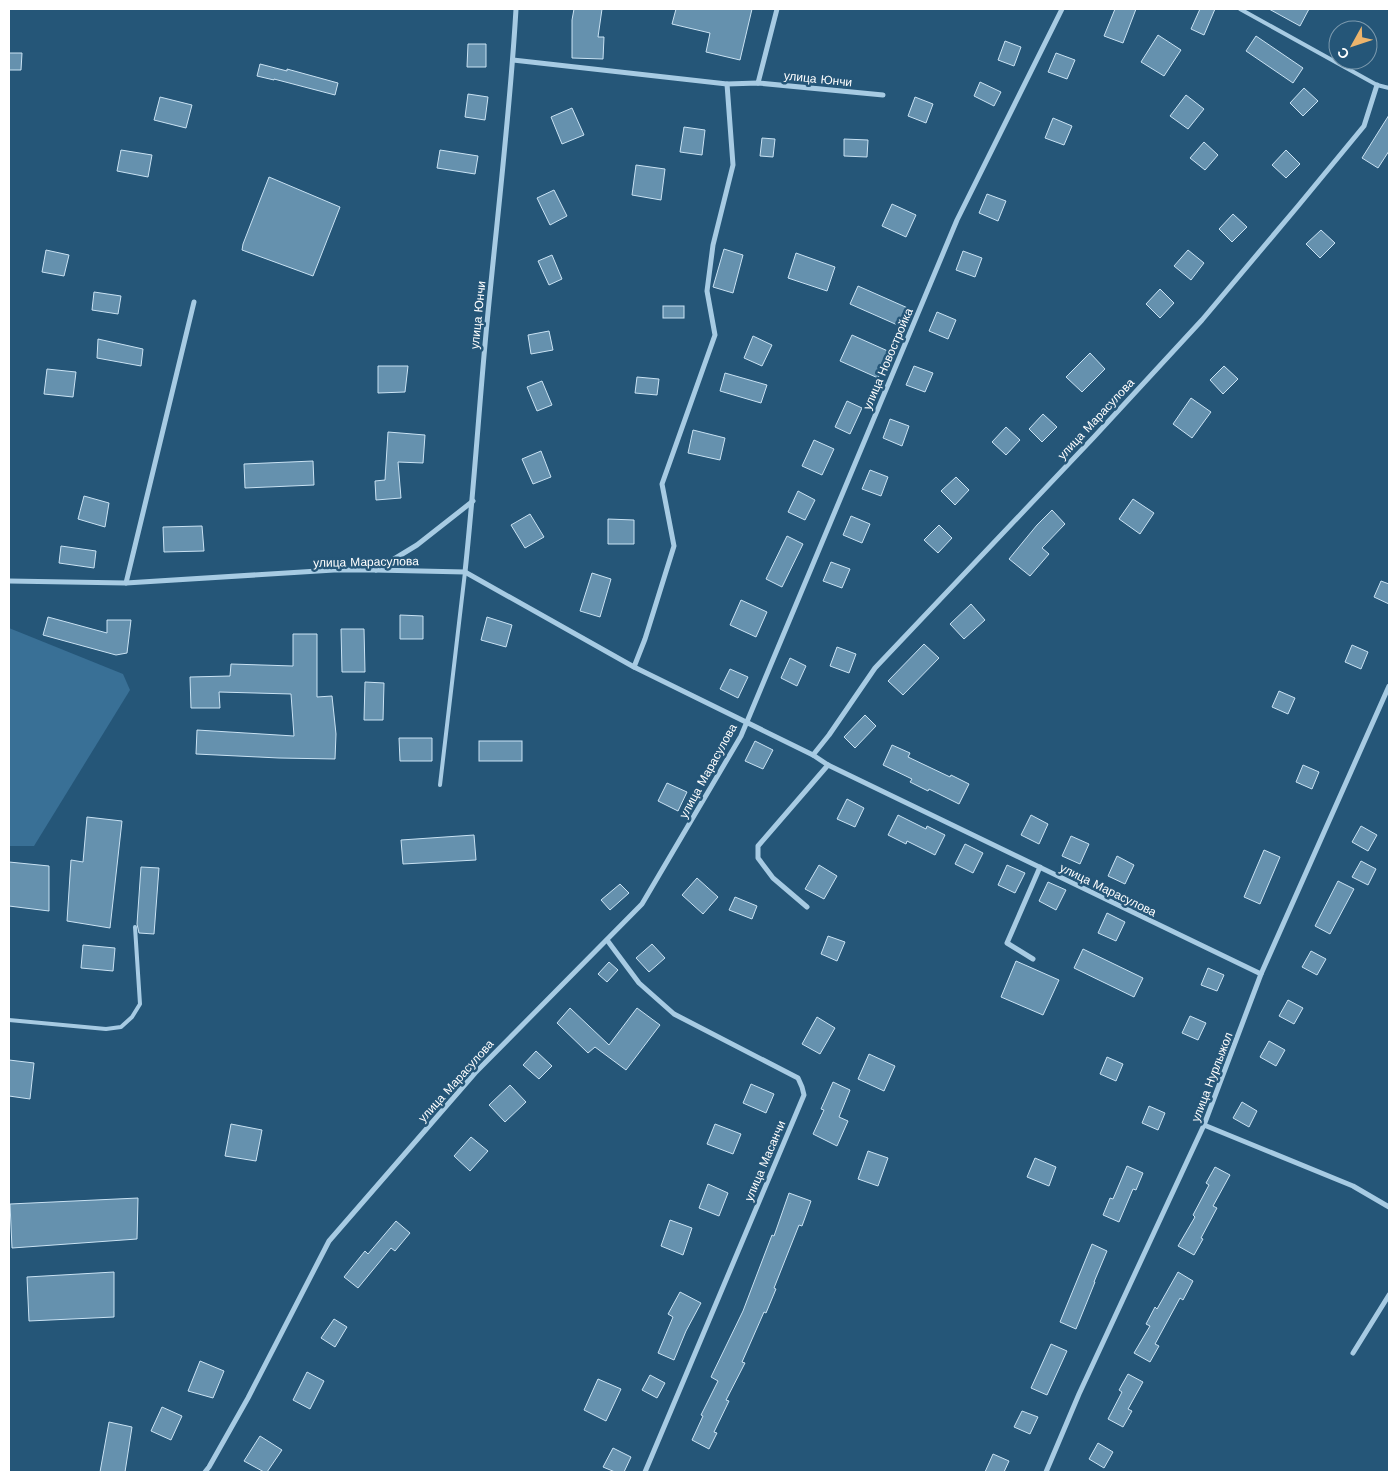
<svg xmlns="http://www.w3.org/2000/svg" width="1398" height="1481" font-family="'Work Sans',sans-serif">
<rect width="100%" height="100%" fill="#255678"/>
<path fill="#397096" d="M9,628L123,674L130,690L34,846H9Z"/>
<g fill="#6591ae" stroke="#c9e2f3">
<path d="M574,9H602L598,37H604L603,59L572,58V20Z"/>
<path d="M676,9H752L740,60L706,52L710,33L672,24Z"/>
<path d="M1115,9H1136L1123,43L1104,36Z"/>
<path d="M1200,9H1215L1204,35L1191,29Z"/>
<path d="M1269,9H1309L1300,26Z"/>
<path d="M1158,35L1181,50L1164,76L1141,62Z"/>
<path d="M1256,36L1303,68L1293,83L1246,51Z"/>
<path d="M1005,41L1021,47L1014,66L998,60Z"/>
<path d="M468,44H486V67H467Z"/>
<path d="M9,53H22L21,70H9Z"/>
<path d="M1056,53L1075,60L1067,79L1048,72Z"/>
<path d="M260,64L287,71V69L338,83L335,95L274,79V80L257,76Z"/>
<path d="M980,82L1001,92L994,106L974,96Z"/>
<path d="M1304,88L1318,101L1303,116L1290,103Z"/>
<path d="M468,94L488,97L485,120L465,117Z"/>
<path d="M1186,95L1204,109L1188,129L1170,116Z"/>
<path d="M160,97L192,105L186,128L154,120Z"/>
<path d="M915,97L933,104L926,123L908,116Z"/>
<path d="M572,108L584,135L562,144L551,117Z"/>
<path d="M1389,115V151L1378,168L1362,158Z"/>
<path d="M1053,118L1072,126L1064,145L1045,138Z"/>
<path d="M684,127L705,130L702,155L680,152Z"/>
<path d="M762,138L775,139L773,157L760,156Z"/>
<path d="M844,139L868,140L867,157L844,156Z"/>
<path d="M1204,142L1218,155L1205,170L1190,158Z"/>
<path d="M121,150L152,155L148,177L117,171Z"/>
<path d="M440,150L478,156L475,174L437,168Z"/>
<path d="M1286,150L1300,164L1286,178L1272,165Z"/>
<path d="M636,165L665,169L661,200L632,195Z"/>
<path d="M269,177L340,207L313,276L242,250L243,244Z"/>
<path d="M554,190L567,216L550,225L537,198Z"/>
<path d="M987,194L1006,201L998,221L979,213Z"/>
<path d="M892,204L916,215L906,237L882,226Z"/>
<path d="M1233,214L1247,227L1232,242L1219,229Z"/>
<path d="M1321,230L1335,243L1320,258L1306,244Z"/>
<path d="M724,249L743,255L733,293L713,287Z"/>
<path d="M46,250L69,255L64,276L42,272Z"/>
<path d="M1188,250L1204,263L1191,280L1174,266Z"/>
<path d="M963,251L982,258L975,277L956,270Z"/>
<path d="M796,253L835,267L827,291L788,278Z"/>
<path d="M552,255L562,279L549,285L538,261Z"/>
<path d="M858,286L910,309L902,327L850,304Z"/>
<path d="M1160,289L1174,303L1160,318L1146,304Z"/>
<path d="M94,292L121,296L118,314L92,310Z"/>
<rect x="663" y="306" width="21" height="12"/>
<path d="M937,312L956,320L948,339L929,331Z"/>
<path d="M549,331L553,350L531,354L528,335Z"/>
<path d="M852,335L890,352L878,378L840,361Z"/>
<path d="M753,336L772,345L762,366L744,358Z"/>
<path d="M98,339L143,349L141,366L97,358Z"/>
<path d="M1090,353L1105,369L1082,392L1066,377Z"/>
<path d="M378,366H408L405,392L378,393Z"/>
<path d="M914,366L933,373L925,392L906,385Z"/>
<path d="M1224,366L1238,379L1223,394L1210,380Z"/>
<path d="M47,369L76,372L73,397L44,394Z"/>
<path d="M725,373L767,385L761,403L720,391Z"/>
<path d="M637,377L659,379L657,395L635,393Z"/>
<path d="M542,381L552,405L537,411L527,387Z"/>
<path d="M1191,398L1211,412L1192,438L1173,424Z"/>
<path d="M847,401L862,408L850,434L835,427Z"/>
<path d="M1043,414L1057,427L1042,442L1029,429Z"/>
<path d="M890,419L909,426L902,446L883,438Z"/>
<path d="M1006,427L1020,440L1006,455L992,442Z"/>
<path d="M693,430L725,438L720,460L688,453Z"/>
<path d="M388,432L425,435L423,463L398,462L401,498L376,500L375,481L385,480Z"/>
<path d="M814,440L834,449L822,475L802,466Z"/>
<path d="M541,451L551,477L533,484L522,459Z"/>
<path d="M313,461L314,485L245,488L244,464Z"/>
<path d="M870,470L888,477L881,496L862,489Z"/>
<path d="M956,477L969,490L955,505L941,491Z"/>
<path d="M798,491L815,500L805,520L788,512Z"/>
<path d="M84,496L109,503L105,527L78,519Z"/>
<path d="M1133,499L1154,513L1140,534L1119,519Z"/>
<path d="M1052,510L1065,524L1042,548L1049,554L1030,576L1009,559L1037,525Z"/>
<path d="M530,514L544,537L525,548L511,525Z"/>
<path d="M851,516L870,524L862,543L843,535Z"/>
<path d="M608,519L634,520V544H608Z"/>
<path d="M939,525L952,538L938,553L924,540Z"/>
<path d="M202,526L204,551L164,552L163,527Z"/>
<path d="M787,536L803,544L782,587L766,579Z"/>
<path d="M61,546L96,551L94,568L59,563Z"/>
<path d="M831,562L850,569L842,588L823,581Z"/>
<path d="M592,573L611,579L600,617L580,611Z"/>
<path d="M1381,581L1389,584V604L1374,597Z"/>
<path d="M741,600L767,612L756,637L730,625Z"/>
<path d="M971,604L985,620L964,639L950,624Z"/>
<path d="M400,615L423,616V639H400Z"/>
<path d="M48,617L107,633V620H131L127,653L116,655L43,635Z"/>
<path d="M487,617L512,625L506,647L481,640Z"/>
<path d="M341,629H364L365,672H342Z"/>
<path d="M293,634H317V697L332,696L336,734L335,759L279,758L196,754L197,730L294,736L291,694L219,692L220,708H191L190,677L230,676L231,664L293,666Z"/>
<path d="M924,644L939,658L903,695L888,681Z"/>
<path d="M1352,645L1368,652L1361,669L1345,662Z"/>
<path d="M837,647L856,654L849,673L830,666Z"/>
<path d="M790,658L806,666L797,686L781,678Z"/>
<path d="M730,669L748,677L738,698L720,689Z"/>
<path d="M365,682L384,683L383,720H364Z"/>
<path d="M1279,691L1295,698L1288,714L1272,707Z"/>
<path d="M865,715L876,726L855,748L844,737Z"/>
<path d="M399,738H432V761H400Z"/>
<rect x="479" y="741" width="43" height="20"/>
<path d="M755,741L773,750L763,769L745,761Z"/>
<path d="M892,745L910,753L908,757L950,777L951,775L969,784L959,804L929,789L928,791L910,782L912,779L883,765Z"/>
<path d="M1303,765L1319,772L1312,789L1296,782Z"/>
<path d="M667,783L687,792L678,811L658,801Z"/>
<path d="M847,799L864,808L855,827L837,819Z"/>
<path d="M898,815L926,829L927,826L945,835L935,855L907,841L906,844L888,835Z"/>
<path d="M1031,815L1048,824L1039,844L1021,835Z"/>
<path d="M87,817L122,821L110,928L67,921L71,860L83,862Z"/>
<path d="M1361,826L1377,835L1368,851L1352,842Z"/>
<path d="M474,835L476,860L403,864L401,840Z"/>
<path d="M1071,836L1089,844L1080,864L1062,856Z"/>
<path d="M965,844L983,853L973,873L955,864Z"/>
<path d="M1264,850L1280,857L1260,904L1244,897Z"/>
<path d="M1117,856L1134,865L1125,884L1108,876Z"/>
<path d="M1361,861L1376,869L1368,885L1352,877Z"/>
<path d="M9,862L49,866V911L9,906Z"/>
<path d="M819,865L837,876L824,899L805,889Z"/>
<path d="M1007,865L1025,873L1015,893L998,885Z"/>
<path d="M141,867L159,868L154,934L139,933L137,924Z"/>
<path d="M697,878L718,897L703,914L682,895Z"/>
<path d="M1338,881L1354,889L1330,934L1315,926Z"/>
<path d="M1048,882L1066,890L1056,910L1039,901Z"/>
<path d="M620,884L629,893L610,910L601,900Z"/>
<path d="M735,897L757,906L752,919L729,910Z"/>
<path d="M1107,913L1125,922L1116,941L1098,933Z"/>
<path d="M828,936L845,942L837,961L821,954Z"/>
<path d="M652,944L665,958L649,972L636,958Z"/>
<path d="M83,945L115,948L113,971L81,968Z"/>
<path d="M1083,949L1143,978L1134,997L1074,968Z"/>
<path d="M1311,951L1326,959L1317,975L1302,967Z"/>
<path d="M1016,961L1059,980L1043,1015L1001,997Z"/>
<path d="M609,962L618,970L607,982L598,974Z"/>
<path d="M1208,968L1224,975L1217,991L1201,985Z"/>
<path d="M1288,1000L1303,1008L1294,1024L1279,1016Z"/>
<path d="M570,1008L609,1045L637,1008L660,1025L626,1070L595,1047L588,1053L557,1023Z"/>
<path d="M1190,1016L1206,1023L1198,1040L1182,1033Z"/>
<path d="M817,1017L835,1028L820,1054L802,1044Z"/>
<path d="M1269,1041L1285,1050L1276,1066L1260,1057Z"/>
<path d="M536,1051L552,1066L539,1079L523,1065Z"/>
<path d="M869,1054L895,1066L884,1091L858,1079Z"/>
<path d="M1107,1057L1123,1064L1116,1081L1100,1074Z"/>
<path d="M9,1060L34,1063L30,1099L9,1096Z"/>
<path d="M833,1082L850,1090L839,1117L848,1121L837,1146L813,1134L824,1110L821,1109Z"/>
<path d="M751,1084L774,1094L766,1113L743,1103Z"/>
<path d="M510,1085L526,1102L505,1122L489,1105Z"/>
<path d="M1242,1102L1257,1111L1249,1127L1233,1118Z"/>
<path d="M1149,1106L1165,1113L1158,1130L1142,1123Z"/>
<path d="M231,1124L262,1130L256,1161L225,1156Z"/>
<path d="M715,1124L741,1134L733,1154L707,1144Z"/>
<path d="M471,1137L488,1151L470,1171L454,1156Z"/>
<path d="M868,1151L888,1158L878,1186L858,1179Z"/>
<path d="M1035,1158L1056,1167L1049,1186L1027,1177Z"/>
<path d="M1127,1166L1143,1173L1136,1190L1133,1189L1119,1222L1103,1215L1110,1198L1113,1199Z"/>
<path d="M1215,1167L1230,1175L1213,1206L1217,1208L1201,1238L1203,1239L1194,1255L1178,1246L1195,1217L1193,1215L1209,1185L1206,1183Z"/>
<path d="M708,1184L728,1193L719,1216L699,1208Z"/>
<path d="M789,1193L811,1201L802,1226L799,1225L774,1288L776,1289L766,1313L764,1312L742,1362L745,1363L726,1400L729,1401L714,1432L717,1433L709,1449L692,1440L703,1416L701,1415L718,1381L711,1377L743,1311L772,1235L774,1236Z"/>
<path d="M138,1198L137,1239L12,1248L10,1204Z"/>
<path d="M670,1220L692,1228L683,1255L661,1246Z"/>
<path d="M396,1221L410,1233L395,1251L391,1248L358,1288L344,1277L365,1251L368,1254Z"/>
<path d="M1092,1244L1107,1251L1094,1282H1095L1076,1329L1060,1322Z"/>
<path d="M114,1272V1317L29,1321L27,1277Z"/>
<path d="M1178,1272L1193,1281L1183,1300L1180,1298L1155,1344L1159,1346L1150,1362L1134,1353L1150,1326L1146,1324L1155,1307L1157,1309Z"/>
<path d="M680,1292L701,1303L686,1331L674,1360L658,1353L673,1317L668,1314Z"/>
<path d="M334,1319L347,1327L335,1347L321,1338Z"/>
<path d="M1051,1344L1067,1351L1047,1395L1031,1388Z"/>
<path d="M200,1361L224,1371L213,1398L188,1391Z"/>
<path d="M307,1372L324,1381L310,1409L293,1400Z"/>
<path d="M1128,1374L1143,1382L1128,1409L1132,1411L1123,1427L1108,1419L1122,1392L1119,1390Z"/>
<path d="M650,1375L665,1383L657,1398L642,1390Z"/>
<path d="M598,1379L621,1389L606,1421L584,1410Z"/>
<path d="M162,1407L182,1416L171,1440L151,1431Z"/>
<path d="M1022,1411L1038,1417L1030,1434L1014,1427Z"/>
<path d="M109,1422L132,1427L125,1472H100Z"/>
<path d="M260,1436L282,1450L267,1472H264L244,1461Z"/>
<path d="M1098,1443L1113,1452L1104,1468L1089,1459Z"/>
<path d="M613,1448L631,1457L624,1472H615L603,1467Z"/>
<path d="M993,1454L1009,1461L1004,1472H985Z"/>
</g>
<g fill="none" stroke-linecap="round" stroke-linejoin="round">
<g stroke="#a7cbe3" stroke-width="4">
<path d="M1240,9L1377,85L1389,88"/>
<path d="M440,785L465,572"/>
<path d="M9,1020L106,1029L121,1027L132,1017L140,1004L135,927"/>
</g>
<g stroke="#a7cbe3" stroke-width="5">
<path d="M513,60L727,84L758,83L883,95"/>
<path d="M758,83L777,9"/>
<path d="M376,570L417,545L473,501"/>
<path d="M465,572C474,489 479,406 487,323C497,218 510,114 516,9"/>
<path d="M9,581L126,583L334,570H375L465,572L634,667L813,755L828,765L1261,974"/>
<path d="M126,583L194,302"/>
<path d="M634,667L645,639L674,546L662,484L715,335L707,291L713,245L733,165L727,84"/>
<path d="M813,755L829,735L875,668L1094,437L1202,320L1298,206L1364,126L1377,85"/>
<path d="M807,907L773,878L758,858V846L828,765"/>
<path d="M607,940L639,983L674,1014L798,1078L802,1087L804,1095L645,1472"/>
<path d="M1033,959L1007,943L1040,867"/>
<path d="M1204,1125L1353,1186L1389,1207"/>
<path d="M1353,1353L1389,1295"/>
<path d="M205,1472L209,1467L248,1398L329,1241L475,1073L642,904L741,736L957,220L1062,9"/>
<path d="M1046,1472L1079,1394L1204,1125L1261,974L1389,686"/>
</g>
</g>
<g text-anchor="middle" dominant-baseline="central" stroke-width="5" stroke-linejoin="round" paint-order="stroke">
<g font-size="12" fill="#fff" stroke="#255678">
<text transform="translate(818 79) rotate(6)">улица Юнчи</text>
<text transform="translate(478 315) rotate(-84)">улица Юнчи</text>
<text transform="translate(888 359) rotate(-67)">улица Новостройка</text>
<text transform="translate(1096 419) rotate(-47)">улица Марасулова</text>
<text transform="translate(366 562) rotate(-1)">улица Марасулова</text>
<text transform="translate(708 771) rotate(-61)">улица Марасулова</text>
<text transform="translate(1108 890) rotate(26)">улица Марасулова</text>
<text transform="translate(1212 1077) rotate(-69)">улица Нурлыжол</text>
<text transform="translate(456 1081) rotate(-48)">улица Марасулова</text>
<text transform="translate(765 1161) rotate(-67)">улица Масанчи</text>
</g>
</g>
<rect width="1398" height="1481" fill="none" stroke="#ffffff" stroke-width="20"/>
<g transform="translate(1353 45) rotate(230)"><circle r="24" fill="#255678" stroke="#7c9aae"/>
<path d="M0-4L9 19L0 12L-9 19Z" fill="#ecb46c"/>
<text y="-8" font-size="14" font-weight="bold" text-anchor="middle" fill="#ffffff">С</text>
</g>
</svg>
